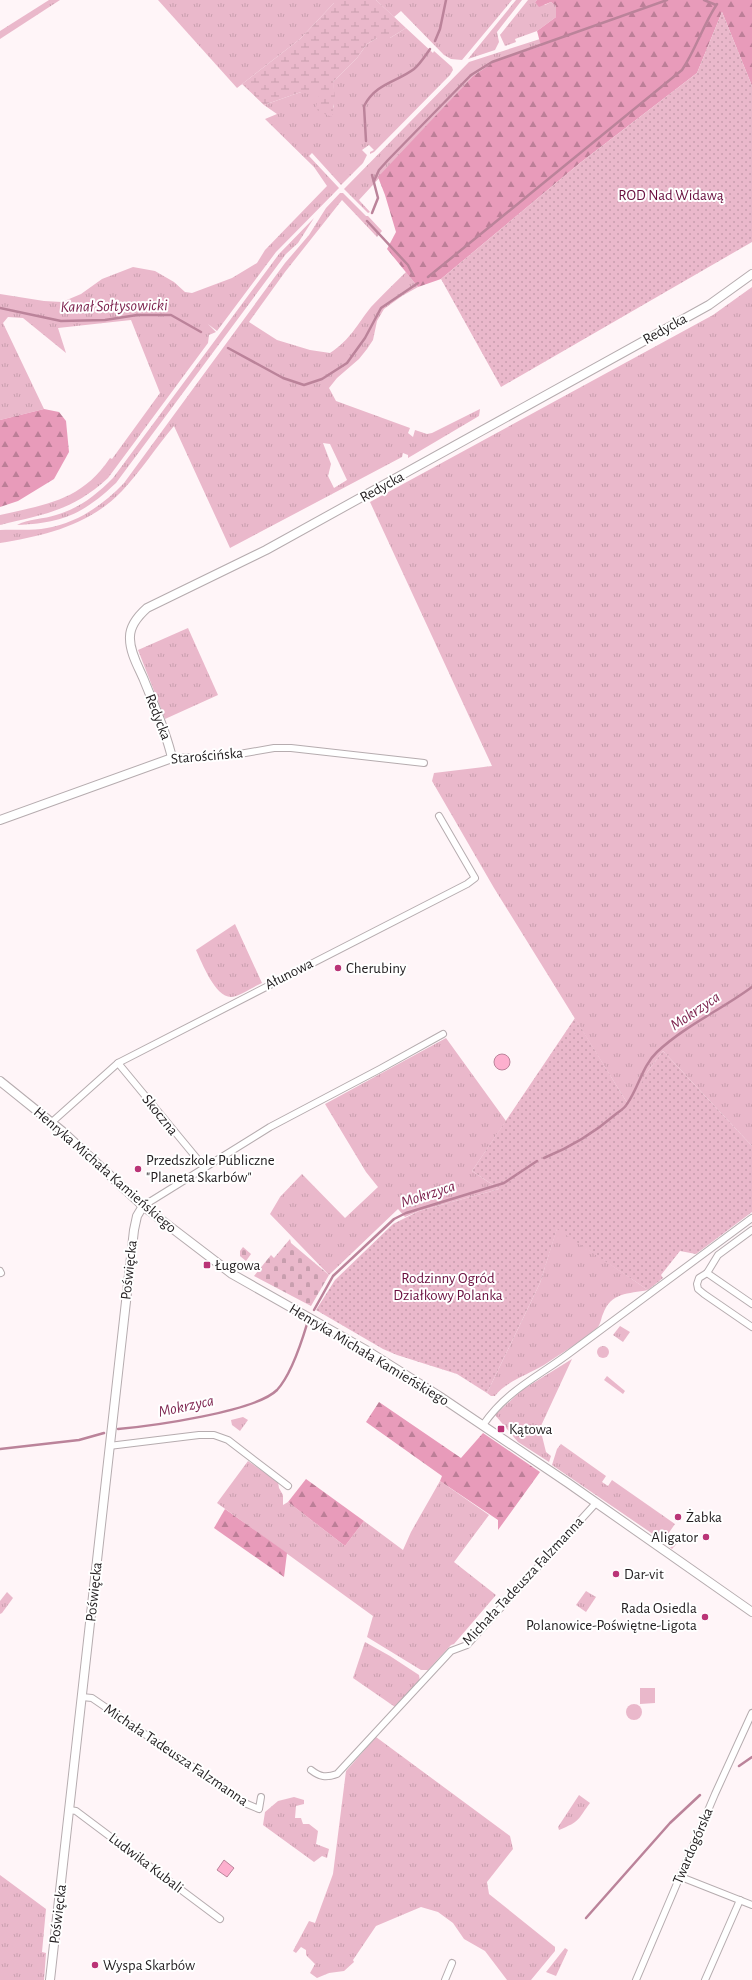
<svg xmlns="http://www.w3.org/2000/svg" width="752" height="1980" font-family="'Alegreya Sans',sans-serif">
<defs>
<pattern id="grass-tufts" width="24" height="20" patternUnits="userSpaceOnUse"><rect width="24" height="20" fill="#eab8cb"/><path d="M3 7l-1-3M5 7V3M7 7l1-3M15 17l-1-3M17 17v-4M19 17l1-3" fill="none" stroke="#c89eae"/></pattern>
<pattern id="forest-firs" width="22" height="20" patternUnits="userSpaceOnUse"><rect width="22" height="20" fill="#e89bba"/><path d="M5 1l3.5 6h-7zM16 11l3.5 6h-7z" fill="#bc7e97"/></pattern>
<pattern id="wetland-marsh" width="20" height="14" patternUnits="userSpaceOnUse"><rect width="20" height="14" fill="#eab8cb"/><path d="M1 5h8M5 5V1M11 12h8M15 12V8" fill="none" stroke="#c89eae"/></pattern>
<pattern id="cemetery-stones" width="16" height="16" patternUnits="userSpaceOnUse"><rect width="16" height="16" fill="#eab8cb"/><path d="M2 7V4a2 2 0 0 1 4 0v3zM10 15v-3a2 2 0 0 1 4 0v3z" fill="#c89eae"/></pattern>
<pattern id="garden-dots" width="8" height="8" patternUnits="userSpaceOnUse"><rect width="8" height="8" fill="#eab8cb"/><path d="M2 2h.1M6 6h.1" fill="none" stroke="#c89eae" stroke-width="1.8" stroke-linecap="round"/></pattern>
</defs>
<rect width="100%" height="100%" fill="#fff5f8"/>
<g fill="url(#grass-tufts)" fill-rule="evenodd">
<path d="M49,0H60L0,39V31Z"/>
<path d="M158,0H334V3L300,39L237,88Z"/>
<path d="M376,0H512L462,60L451,59L444,55L401,11L394,17Z"/>
<path d="M516,0H522L497,32L499,42L495,50L468,59Z"/>
<path d="M528,0H537L535,2L545,5L551,2L556,6V17L537,31L515,39L516,42L505,46L500,35Z"/>
<path d="M406,28L433,53L434,51L452,67L453,70L450,75L374,152L370,154V152L374,150L369,145L362,150L367,155L363,163L341,185L312,153L309,156L339,188L276,252L217,331L208,324L216,332L209,335L208,343L108,478C72,511 45,514 0,525V515C47,504 81,501 110,458L112,459L160,393L131,320L58,328L66,353L23,318L8,317L3,323L44,409L0,420V294L44,301L62,302L81,294L102,279L133,267L155,271L174,282L185,292L192,293L232,278L257,263L265,250L327,186L314,167L265,119L277,114L264,105L301,92H321L334,108L333,82L357,58L367,44L377,38H390Z"/>
<path d="M540,39L541,46L495,61L473,76L359,200L370,212L368,213L344,189L469,62Z"/>
<path d="M340,193H343L366,216H368L382,231L377,237L342,200L285,272L249,322L277,340L310,350L330,353C351,339 356,326 371,307C382,295 394,284 406,272L418,287L402,296L384,309L377,321L373,340L367,349L359,359L337,378L329,388L336,401L410,428L408,433L413,437L415,430L427,434L432,433L480,409L479,416L408,458V455L403,453L402,457L230,548L174,426C156,447 141,471 122,491C90,525 44,536 0,543V530C16,529 31,531 47,528C77,523 103,505 124,483L285,263L309,235L326,208ZM323,443L330,444L347,480L334,488L328,476L331,464Z"/>
<path d="M314,218L298,243L286,254L116,483C83,514 63,523 17,525C27,519 45,519 56,515C80,508 96,495 113,478L279,254Z"/>
<path d="M752,287V1146L663,1051L648,1071L631,1105L626,1101L494,888L432,781L434,773L492,766L370,502L713,315Z"/>
<path d="M188,628L218,695L165,719L138,650Z"/>
<path d="M235,924L262,983C255,986 238,997 231,997C215,997 202,963 196,950Z"/>
<path d="M446,1038L506,1121L472,1171L499,1189L419,1211L405,1217L398,1209L329,1275L270,1214L280,1197L302,1174L345,1218L378,1187L366,1172L325,1104Z"/>
<path d="M557,1228L648,1290C628,1294 611,1292 603,1314C601,1318 601,1324 597,1328C581,1341 562,1353 544,1365C529,1374 505,1382 495,1396H491L487,1393L540,1283Z"/>
<path d="M620,1326L630,1332L623,1342L613,1335Z"/>
<circle cx="603" cy="1352" r="6"/>
<path d="M572,1359L540,1428L546,1452L551,1456L549,1462L518,1442L495,1415L522,1390Z"/>
<path d="M607,1376L625,1391L623,1394L604,1380Z"/>
<path d="M243,1417L248,1420L240,1431L232,1425L231,1420Z"/>
<path d="M561,1444L606,1476L602,1482L608,1486L612,1480L675,1524L663,1541L552,1465L557,1449Z"/>
<path d="M248,1461L278,1482L279,1488L283,1495V1505L288,1502L345,1546L364,1521L403,1550L411,1532L440,1481L489,1515L454,1562L496,1595L454,1644L451,1645L428,1670H421L367,1637L373,1616L217,1503Z"/>
<path d="M675,1536L680,1540L672,1549L668,1545Z"/>
<path d="M586,1591L596,1597L586,1612L576,1605Z"/>
<path d="M7,1592L13,1598L2,1613L0,1614V1601Z"/>
<path d="M365,1642L390,1656L419,1675L420,1681L395,1707L353,1678Z"/>
<path d="M376,1737L510,1836L513,1849L487,1882L489,1894L555,1947V1951L531,1980H507L485,1951L464,1939L453,1923L438,1912L421,1907L376,1926L353,1960L354,1962L344,1971L329,1973L317,1978L310,1973L315,1964L306,1955V1950L301,1947L296,1953L293,1951L309,1921L315,1923L333,1874L346,1771Z"/>
<path d="M579,1795L590,1803C577,1820 581,1821 559,1830L558,1827Z"/>
<path d="M294,1797L304,1800V1804L296,1806L295,1818H301L303,1824H309L318,1831L316,1844L329,1849L327,1858L322,1856L314,1862L263,1825L265,1812L278,1801Z"/>
<path d="M0,1875L46,1909L42,1952L46,1953L44,1980H0Z"/>
<path d="M565,1948L568,1950L556,1976L546,1972Z"/>
</g>
<g fill="url(#forest-firs)">
<path d="M537,0H752V86L722,12L697,73L580,163L441,279L418,287L387,249L396,232L385,195L378,177L473,76L495,61L541,46L537,31L556,17V6L551,2L539,7L535,2Z"/>
<path d="M44,409L59,412L66,421L69,452L54,479L18,501L0,507V420Z"/>
<path d="M379,1402L461,1458L483,1433L540,1472L498,1530V1520L440,1481L442,1476L366,1422Z"/>
<path d="M306,1479L364,1521L345,1546L288,1502Z"/>
<path d="M225,1509L287,1553L284,1577L214,1528Z"/>
</g>
<path fill="url(#wetland-marsh)" d="M334,0H376L406,28L390,38H377L367,44L357,58L333,82L335,97L332,117L318,111L316,107L320,92H301L264,105L242,84L300,39L334,3Z"/>
<g fill="url(#cemetery-stones)">
<path d="M290,1239L291,1243L329,1275L311,1306L254,1276L271,1255L274,1258Z"/>
<path d="M243,1247L251,1254L246,1261L240,1256V1251Z"/>
</g>
<g fill="url(#garden-dots)">
<path d="M722,12L752,86V242L501,387L441,279L580,163L697,73Z"/>
<path d="M575,1018L626,1101L630,1104L648,1071L663,1051L752,1146V1212L696,1254L680,1251L661,1275L663,1278L648,1290L557,1229L540,1283L487,1393L457,1374L397,1355L383,1349L316,1310L335,1280L393,1224L419,1211L499,1189L472,1171Z"/>
</g>
<g fill="#eab8cb">
<path d="M640,1688H655V1703L640,1704Z"/>
<circle cx="634" cy="1712" r="8"/>
</g>
<g fill="#fdafce" stroke="#bb839a">
<circle cx="502" cy="1062" r="8"/>
<path d="M224,1860L234,1868L227,1877L217,1870Z"/>
</g>
<g fill="none" stroke-linecap="round" stroke-linejoin="round">
<g stroke="#bb839a" stroke-width="2.5">
<path d="M704,0L716,5"/>
<path d="M435,41L440,29L446,0"/>
<path d="M366,141L364,106C376,83 397,82 414,69C420,64 425,56 430,49"/>
<path d="M374,181L379,170L388,160L471,75L492,62L667,0"/>
<path d="M372,213L378,198L372,175"/>
<path d="M367,221L408,265L413,275"/>
<path d="M428,277L682,70C696,49 703,25 717,4"/>
<path d="M0,308L61,321L105,320L137,315H171L201,332"/>
<path d="M228,348L283,378L304,385L322,379L347,363L365,338L381,308L418,283"/>
<path d="M544,1158C571,1147 594,1133 616,1114C620,1111 625,1108 627,1104C639,1087 642,1066 657,1052C686,1025 721,1010 752,987"/>
<path d="M314,1310L333,1276L394,1219L406,1213L504,1183L537,1161"/>
<path d="M118,1429C151,1426 255,1412 277,1390C291,1375 301,1344 307,1324"/>
<path d="M0,1449L79,1440L104,1433"/>
<path d="M739,1766L752,1757"/>
<path d="M586,1918L670,1823L700,1795"/>
</g>
<g stroke="#b6acaf" stroke-width="8">
<g id="minor">
<path d="M172,758L228,756L274,748H291L424,763"/>
<path d="M118,1063L204,1167"/>
<path d="M52,1122L118,1063L467,884L475,878L439,816"/>
<path d="M143,1206L270,1127L380,1069L443,1034"/>
<path d="M752,1230L718,1255L707,1273L699,1278L697,1284L698,1289L704,1294L752,1327"/>
<path d="M0,1271L1,1273"/>
<path d="M707,1273L752,1304"/>
<path d="M483,1425C507,1390 538,1377 571,1352C631,1307 692,1263 752,1218"/>
<path d="M109,1446L199,1435H214L228,1440L288,1486"/>
<path d="M82,1697L92,1698L247,1804L259,1809L261,1797"/>
<path d="M311,1770C320,1777 326,1778 337,1774L451,1651L467,1645L596,1503"/>
<path d="M70,1810L76,1811L220,1919"/>
<path d="M681,1877L752,1905"/>
<path d="M445,1980L452,1963"/>
<path d="M636,1980L715,1794L752,1713"/>
<path d="M705,1980L740,1900"/>
</g>
</g>
<g stroke="#b6acaf" stroke-width="10">
<g id="tertiary">
<path d="M0,820L172,758C166,731 154,705 144,680C139,668 130,653 130,639C129,626 138,616 147,608L266,550L709,305L752,274"/>
<path d="M0,1081L62,1131L143,1206L232,1274L366,1350L439,1396L568,1483L752,1612"/>
<path d="M50,1980L134,1230L137,1216L143,1206"/>
</g>
</g>
<use href="#minor" stroke="#fff" stroke-width="6"/>
<use href="#tertiary" stroke="#fff" stroke-width="8"/>
</g>
<g fill="#ba3477" stroke="#fff" stroke-width="1.5">
<circle cx="338" cy="968" r="4"/>
<circle cx="138" cy="1169" r="4"/>
<rect x="203" y="1261" width="8" height="8" rx="2"/>
<rect x="497" y="1425" width="8" height="8" rx="2"/>
<circle cx="678" cy="1517" r="4"/>
<circle cx="706" cy="1537" r="4"/>
<circle cx="616" cy="1574" r="4"/>
<circle cx="705" cy="1617" r="4"/>
<circle cx="95" cy="1965" r="4"/>
</g>
<g text-anchor="middle" dominant-baseline="central" stroke-width="4" stroke-linejoin="round" paint-order="stroke">
<g font-size="15" fill="#690f3f" stroke="#fff">
<text x="671" y="195">ROD Nad Widawą</text>
<text x="448" y="1278">Rodzinny Ogród<tspan x="448" dy="17">Działkowy Polanka</tspan></text>
</g>
<g font-size="15" fill="#211d1f" stroke="#fff">
<text transform="translate(665 329) rotate(-29)">Redycka</text>
<text transform="translate(382 487) rotate(-29)">Redycka</text>
<text transform="translate(158 717) rotate(69)">Redycka</text>
<text transform="translate(207 756) rotate(-5)">Starościńska</text>
<text transform="translate(289 974) rotate(-27)">Ałunowa</text>
<text transform="translate(160 1115) rotate(51)">Skoczna</text>
<text transform="translate(105 1170) rotate(41)">Henryka Michała Kamieńskiego</text>
<text transform="translate(129 1270) rotate(-84)">Poświęcka</text>
<text transform="translate(369 1355) rotate(31)">Henryka Michała Kamieńskiego</text>
<text transform="translate(523 1581) rotate(-47)">Michała Tadeusza Falzmanna</text>
<text transform="translate(94 1592) rotate(-84)">Poświęcka</text>
<text transform="translate(176 1755) rotate(34)">Michała Tadeusza Falzmanna</text>
<text transform="translate(693 1846) rotate(-67)">Twardogórska</text>
<text transform="translate(146 1863) rotate(37)">Ludwika Kubali</text>
<text transform="translate(58 1914) rotate(-83)">Poświęcka</text>
</g>
<g font-size="15" fill="#211d1f" stroke="#fff" text-anchor="start">
<text x="346" y="968">Cherubiny</text>
<text x="146" y="1160">Przedszkole Publiczne<tspan x="146" dy="17">"Planeta Skarbów"</tspan></text>
<text x="215" y="1265">Ługowa</text>
<text x="509" y="1429">Kątowa</text>
<text x="686" y="1517">Żabka</text>
<text x="698" y="1537" text-anchor="end">Aligator</text>
<text x="624" y="1574">Dar-vit</text>
<text x="697" y="1608" text-anchor="end">Rada Osiedla<tspan x="697" dy="17">Polanowice-Poświętne-Ligota</tspan></text>
<text x="103" y="1965">Wyspa Skarbów</text>
</g>
<g font-size="16" font-style="italic" fill="#7f2651" stroke="#fff">
<text transform="translate(114 306) rotate(-1)">Kanał Sołtysowicki</text>
<text transform="translate(695 1011) rotate(-34)">Mokrzyca</text>
<text transform="translate(428 1194) rotate(-18)">Mokrzyca</text>
<text transform="translate(186 1406) rotate(-12)">Mokrzyca</text>
</g>
</g>
</svg>
